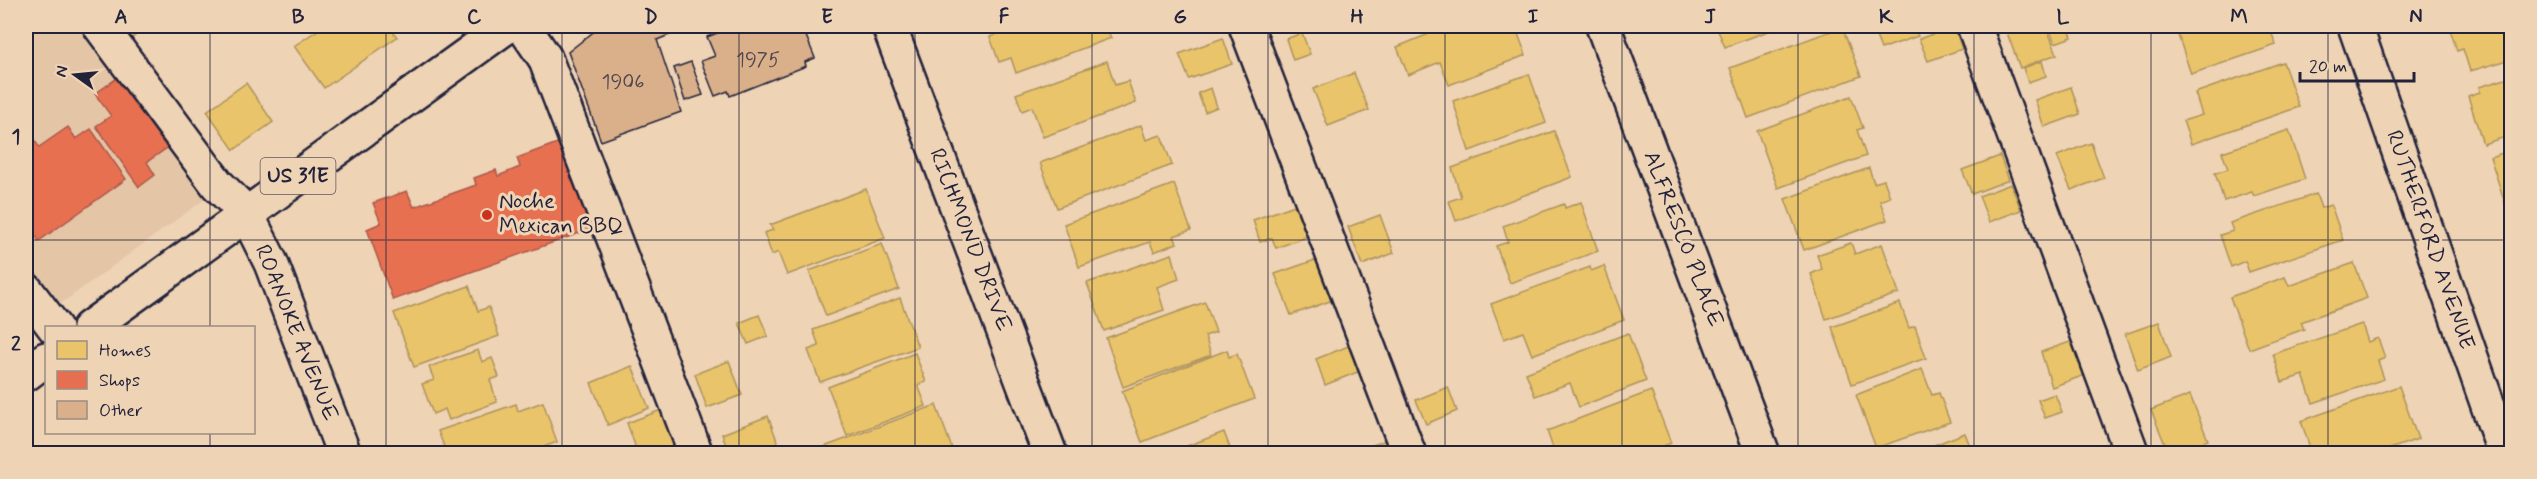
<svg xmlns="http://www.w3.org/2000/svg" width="2537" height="479" font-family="Mynerve,sans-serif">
<rect width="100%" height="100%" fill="#eed3b5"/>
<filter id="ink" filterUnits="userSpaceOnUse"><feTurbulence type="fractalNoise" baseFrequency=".0167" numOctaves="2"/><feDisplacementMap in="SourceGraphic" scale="12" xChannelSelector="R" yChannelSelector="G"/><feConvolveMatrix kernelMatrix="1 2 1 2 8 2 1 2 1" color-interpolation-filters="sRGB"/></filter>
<g filter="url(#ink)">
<path fill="#e4c5a6" d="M26,26H113L231,180L26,329Z"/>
<g fill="#e9c46a" stroke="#ad935c" stroke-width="1.5">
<path d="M120,26H148L131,39Z"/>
<path d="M324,26H389L397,37L324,88L294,46Z"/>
<path d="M999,26H1106L1111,38L1016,73L1011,58L999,62L990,37L1002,32Z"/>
<path d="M1438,26H1515L1526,55L1449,85L1440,62L1408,75L1397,47L1429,34L1428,29Z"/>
<path d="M1716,26H1782L1725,47Z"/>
<path d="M1872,26H1914L1918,36L1881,49Z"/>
<path d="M1954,26L1962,49L1928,61L1919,39Z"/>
<path d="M2019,26H2046L2057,54L2020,68L2006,30Z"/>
<path d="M2068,26L2072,37L2055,43L2050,31Z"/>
<path d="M2175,26H2269L2276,45L2191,74Z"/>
<path d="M2449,26H2512V59L2470,71L2463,49L2457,51Z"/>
<path d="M1842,27L1861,76L1748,118L1730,68Z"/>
<path d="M1302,33L1310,54L1293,60L1286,39Z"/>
<path d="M1223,38L1232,64L1189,79L1179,54Z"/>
<path d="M1107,61L1115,85L1128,81L1136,103L1043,137L1032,107L1022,111L1016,94Z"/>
<path d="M2042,61L2046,76L2028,82L2023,68Z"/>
<path d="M2283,62L2299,107L2191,144L2183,121L2202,115L2195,93Z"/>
<path d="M1354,73L1369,110L1328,126L1313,89Z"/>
<path d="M1529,74L1546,123L1469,151L1453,101Z"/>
<path d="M2512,77V135L2483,144L2468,96L2480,92L2479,87Z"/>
<path d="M246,83L273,122L234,150L207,111Z"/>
<path d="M2071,87L2080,114L2044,127L2035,100Z"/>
<path d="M1211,88L1217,107L1205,112L1198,93Z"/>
<path d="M1851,96L1863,128L1857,130L1866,156L1778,188L1757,131Z"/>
<path d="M1141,125L1146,140L1161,135L1172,165L1057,208L1040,163Z"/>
<path d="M2289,130L2305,179L2254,196L2252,192L2224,201L2215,173L2228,169L2222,152Z"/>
<path d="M1554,131L1572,177L1456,221L1449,201L1461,197L1452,168Z"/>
<path d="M2091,143L2104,178L2071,190L2057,156Z"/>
<path d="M2512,150V204L2506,206L2490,157Z"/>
<path d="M2000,156L2009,180L1972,194L1962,170Z"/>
<path d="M1869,168L1874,183L1884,180L1890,197L1880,201L1887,220L1804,250L1785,199Z"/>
<path d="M1174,184L1191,230L1174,236L1177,243L1154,252L1150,242L1079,267L1064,224Z"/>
<path d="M2011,184L2021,210L1989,222L1979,196Z"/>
<path d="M866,189L885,238L787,275L778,252L772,255L764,233L773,230L770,225Z"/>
<path d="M2316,194L2321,208L2331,205L2343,240L2249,272L2245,261L2231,267L2220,235L2233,231L2230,223Z"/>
<path d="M1581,202L1598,251L1510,283L1496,246L1508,242L1503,226L1564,204L1565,208Z"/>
<path d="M1300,203L1311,235L1276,248L1272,238L1260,242L1253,220Z"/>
<path d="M1380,215L1394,253L1362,265L1348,227Z"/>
<path d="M1851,243L1855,254L1882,244L1899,293L1826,319L1811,274L1822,269L1817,255Z"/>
<path d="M882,244L899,289L826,316L809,271Z"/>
<path d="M1172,254L1179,279L1157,287L1164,310L1104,331L1087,283Z"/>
<path d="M1318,259L1333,300L1291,315L1275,274Z"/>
<path d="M2354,263L2367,298L2301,322L2304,329L2249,349L2230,297L2285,277L2289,286Z"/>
<path d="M1604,266L1624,320L1532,355L1523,332L1504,339L1491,304L1590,267L1591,271Z"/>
<path d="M469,286L478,311L489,307L499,336L414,367L394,313Z"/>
<path d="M900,298L918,347L820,382L808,350L819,346L813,330Z"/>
<path d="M1205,302L1216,332L1205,336L1211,355L1123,387L1106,338Z"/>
<path d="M1900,303L1909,328L1915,326L1926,358L1852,384L1832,327Z"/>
<path d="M759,315L768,336L748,344L739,323Z"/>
<path d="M2159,322L2171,357L2138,370L2125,334Z"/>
<path d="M2362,324L2368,342L2378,338L2385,358L2378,361L2384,379L2313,403L2303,375L2282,382L2273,354Z"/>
<path d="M1628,333L1646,381L1579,407L1570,383L1535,396L1526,373Z"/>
<path d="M2073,341L2085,375L2052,387L2041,352Z"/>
<path d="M1351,345L1360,371L1325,385L1316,359Z"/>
<path d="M478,350L482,362L492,358L494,363L499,377L490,380L497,402L449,420L445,409L433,414L422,384L434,380L429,367Z"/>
<path d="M1227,350L1229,357L1237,354L1254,399L1142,442L1122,391Z"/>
<path d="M915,353L926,382L918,385L926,406L847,436L828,387Z"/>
<path d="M729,361L742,395L707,408L695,374Z"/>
<path d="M632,366L649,408L608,425L591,383Z"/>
<path d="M1922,369L1932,395L1939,393L1950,422L1876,448L1856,395Z"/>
<path d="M2399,386L2418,439L2376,454H2312L2301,421Z"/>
<path d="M1448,387L1457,411L1426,424L1416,400Z"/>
<path d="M1651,391L1671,443L1644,454H1555L1547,431Z"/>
<path d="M2055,394L2062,412L2045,418L2038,400Z"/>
<path d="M2190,395L2208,440L2169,454L2151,410Z"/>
<path d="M543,402L557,442L525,454H447L438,431L516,404L518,411Z"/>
<path d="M936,405L954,454H826L824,447Z"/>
<path d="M664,409L678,448L663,454H638L627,423Z"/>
<path d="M768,416L782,454H729L722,434Z"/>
<path d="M1224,432L1231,451L1241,448L1243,454H1166Z"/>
<path d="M1965,433L1973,454H1911Z"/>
<path d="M1386,440L1391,454H1349Z"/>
<path d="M2111,442L2115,454H2078Z"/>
</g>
<g fill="#e76f51" stroke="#ac584a" stroke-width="1.5">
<path d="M117,78L167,148L147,162L155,175L139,187L96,126L111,116L95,94Z"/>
<path d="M68,127L76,139L91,129L126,179L39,241L26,222V128L39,147Z"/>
<path d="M568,139L599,226L393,300L367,229L381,223L373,203L407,191L414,207L476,185L474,178L496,170L498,176L520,167L517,158Z"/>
</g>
<g fill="#dab08a" stroke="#22223b" stroke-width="1.5">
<path d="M601,26H691L657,40L681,112L601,141L568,52Z"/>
<path d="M735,26H802L815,58L805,62L806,66L730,96L728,91L715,96L701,61L715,56L707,37Z"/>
<path d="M691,62L703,95L685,101L674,68Z"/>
</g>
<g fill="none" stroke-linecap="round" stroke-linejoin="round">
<g stroke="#22223b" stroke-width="38">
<g id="minor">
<path d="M100,26L217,184L246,213L271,263L344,454"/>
<path d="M523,26L545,58L696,454"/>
<path d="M889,26L1050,454"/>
<path d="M1246,26L1409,454"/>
<path d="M1603,26L1763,454"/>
<path d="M1974,26L2132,454"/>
<path d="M2355,26L2505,454"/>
<path d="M26,290L55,328"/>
</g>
</g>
<g stroke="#22223b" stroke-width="38">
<g id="major">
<path d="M89,328L507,26"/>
<path d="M26,374L46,359"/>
</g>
</g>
<use href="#minor" stroke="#eed3b5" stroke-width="33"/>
<use href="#major" stroke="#eed3b5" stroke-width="33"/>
</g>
</g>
<path fill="none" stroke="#22223b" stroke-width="1.5" stroke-opacity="0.55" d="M210,26V328M386,26V454M562,26V454M739,26V454M915,26V454M1092,26V454M1268,26V454M1445,26V454M1622,26V454M1798,26V454M1974,26V454M2151,26V454M2328,26V454M26,240H2512M210,432V454"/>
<circle fill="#c8321e" stroke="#eed3b5" stroke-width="2" cx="487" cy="215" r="6"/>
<g text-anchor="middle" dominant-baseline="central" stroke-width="6" stroke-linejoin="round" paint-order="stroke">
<g font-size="20" fill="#50464f">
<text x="758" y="60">1975</text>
<text x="623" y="82">1906</text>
</g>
<rect fill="#eed3b5" stroke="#5f5760" stroke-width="1.5" x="260.5" y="158" width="75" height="36" rx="4.5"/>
<g font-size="21" font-weight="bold" fill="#22223b">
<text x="298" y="176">US 31E</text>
</g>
<g font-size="22" fill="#22223b" stroke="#eed3b5" text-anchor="start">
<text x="499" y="202">Noche<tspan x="499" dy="25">Mexican BBQ</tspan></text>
</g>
<g font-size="22" fill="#22223b" stroke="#eed3b5">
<text transform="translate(1683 239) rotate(69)">ALFRESCO PLACE</text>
<text transform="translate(970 240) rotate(69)">RICHMOND DRIVE</text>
<text transform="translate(2430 240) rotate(71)">RUTHERFORD AVENUE</text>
<text transform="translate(296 333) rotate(68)">ROANOKE AVENUE</text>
</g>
</g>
<rect width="2537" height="479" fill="none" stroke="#eed3b5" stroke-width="66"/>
<rect x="45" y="326" width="210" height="108" fill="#eed3b5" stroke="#9c8c84" stroke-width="1.5"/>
<rect x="57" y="341" width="30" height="18" fill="#e9c46a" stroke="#9c8c84" stroke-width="1.5"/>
<text x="99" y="356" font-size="18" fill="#22223b">Homes</text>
<rect x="57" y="371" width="30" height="18" fill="#e76f51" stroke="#9c8c84" stroke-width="1.5"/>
<text x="99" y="386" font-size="18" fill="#22223b">Shops</text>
<rect x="57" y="401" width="30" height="18" fill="#dab08a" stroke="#9c8c84" stroke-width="1.5"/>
<text x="99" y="416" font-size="18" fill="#22223b">Other</text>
<g transform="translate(75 75) rotate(285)" stroke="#eed3b5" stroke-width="4.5" paint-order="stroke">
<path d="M0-4.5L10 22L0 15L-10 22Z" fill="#22223b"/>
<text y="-9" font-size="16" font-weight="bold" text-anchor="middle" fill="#22223b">N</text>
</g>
<path d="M2300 72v9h114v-9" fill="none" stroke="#22223b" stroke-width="3"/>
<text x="2309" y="72" font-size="18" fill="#22223b" stroke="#eed3b5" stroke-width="4.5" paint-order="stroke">20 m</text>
<rect x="33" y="33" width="2471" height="413" fill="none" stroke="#22223b" stroke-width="2"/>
<g font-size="20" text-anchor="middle" font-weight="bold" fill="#22223b">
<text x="121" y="23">A</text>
<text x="298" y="23">B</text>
<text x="474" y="23">C</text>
<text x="651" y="23">D</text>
<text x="827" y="23">E</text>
<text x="1004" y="23">F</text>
<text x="1180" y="23">G</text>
<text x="1357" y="23">H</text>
<text x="1533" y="23">I</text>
<text x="1710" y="23">J</text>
<text x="1886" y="23">K</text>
<text x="2063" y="23">L</text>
<text x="2239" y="23">M</text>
<text x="2416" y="23">N</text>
<text x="16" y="143">1</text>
<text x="16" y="350">2</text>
</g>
</svg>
